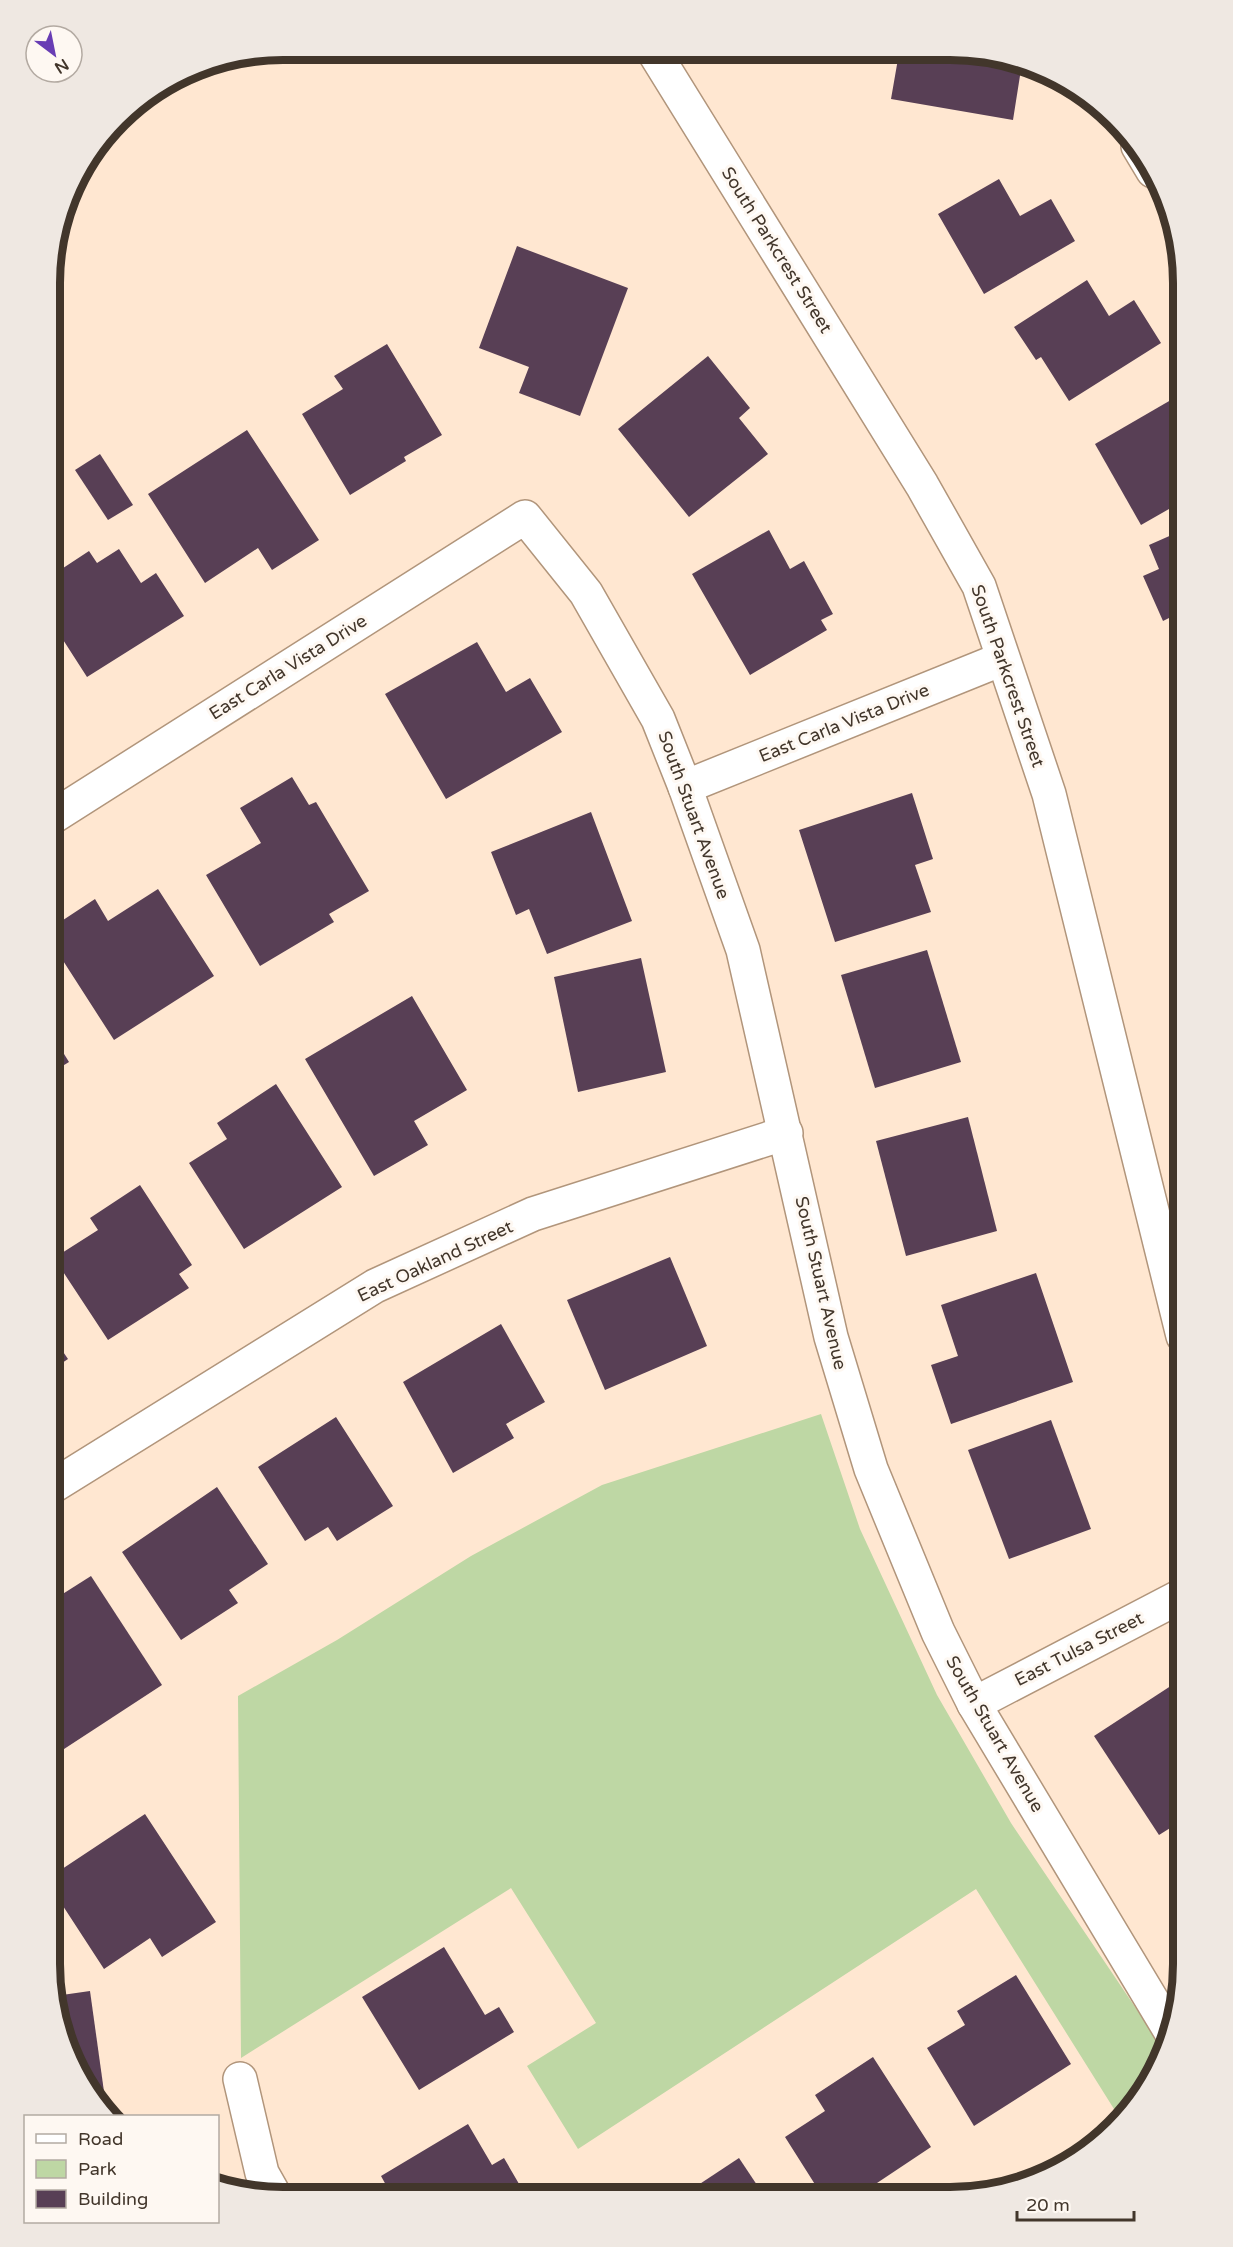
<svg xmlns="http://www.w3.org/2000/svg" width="1233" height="2247" font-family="'Varela Round',sans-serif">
<rect width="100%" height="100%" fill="#ffe7d1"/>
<path fill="#bed7a4" d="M821,1414L860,1529L937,1695L1011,1823L1156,2038L1145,2090L1114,2109L976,1889L578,2149L527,2066L596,2023L511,1888L241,2058L238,1696L337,1640L471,1556L602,1485Z"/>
<g fill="#583f55">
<path d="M899,53L996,54L997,58L1022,63L1013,120L891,99Z"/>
<path d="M999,179L1020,216L1051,199L1075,241L984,294L938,214Z"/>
<path d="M517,246L628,288L580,416L519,393L529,367L479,348Z"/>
<path d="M1087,280L1109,316L1134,300L1161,343L1069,401L1041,357L1036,360L1014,327Z"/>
<path d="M387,344L442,435L404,457L406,461L350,495L302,414L343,389L334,376Z"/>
<path d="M708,356L750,408L739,418L768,454L689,517L618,429Z"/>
<path d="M1183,393V501L1141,525L1095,444Z"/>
<path d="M247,430L319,540L272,570L258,548L205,583L148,494Z"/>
<path d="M100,454L133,505L108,520L75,470Z"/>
<path d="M769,530L790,569L804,561L833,614L821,620L827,630L750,675L692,574Z"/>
<path d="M1183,530V634L1175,615L1163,621L1143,576L1159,569L1149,545Z"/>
<path d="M119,549L141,583L156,573L184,616L87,677L51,621V576L89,551L97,563Z"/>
<path d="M477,642L506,692L530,678L562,732L446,799L385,694Z"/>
<path d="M292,777L309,805L316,802L369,891L329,914L334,922L260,966L206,875L261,843L240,808Z"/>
<path d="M912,793L933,859L915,865L931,912L835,942L799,830Z"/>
<path d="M591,812L632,921L547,954L529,909L516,915L491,852Z"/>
<path d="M158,889L214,976L114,1040L51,942V928L95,899L108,921Z"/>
<path d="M927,950L961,1062L875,1088L841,975Z"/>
<path d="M641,958L666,1072L578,1092L554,977Z"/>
<path d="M412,996L467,1090L414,1121L428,1145L374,1176L305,1059Z"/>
<path d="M51,1033L69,1062L51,1073Z"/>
<path d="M276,1084L342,1187L244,1249L189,1163L227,1139L217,1123Z"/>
<path d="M968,1117L997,1231L906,1256L876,1141Z"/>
<path d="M140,1185L192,1265L179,1274L189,1288L108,1340L54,1258L98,1230L90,1218Z"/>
<path d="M670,1257L707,1346L605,1390L567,1300Z"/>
<path d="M1036,1273L1073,1382L951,1424L931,1365L958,1356L941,1305Z"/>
<path d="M501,1324L545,1402L506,1424L514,1438L453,1473L403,1382Z"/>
<path d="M50,1333L68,1359L50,1371Z"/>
<path d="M336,1417L393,1506L337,1541L328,1527L305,1541L258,1467Z"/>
<path d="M1051,1420L1091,1529L1009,1559L968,1450Z"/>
<path d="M217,1487L268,1564L229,1590L238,1603L181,1640L122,1552Z"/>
<path d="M91,1576L162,1685L61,1751L50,1734V1602Z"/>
<path d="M1183,1678V1820L1159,1835L1094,1736Z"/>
<path d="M145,1814L216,1922L162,1957L150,1938L104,1969L50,1886V1877Z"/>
<path d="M444,1947L485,2015L499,2007L514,2032L419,2090L362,1997Z"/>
<path d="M1016,1975L1071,2064L974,2126L927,2048L965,2025L957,2011Z"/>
<path d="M90,1991L106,2106L100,2107L89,2094L62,2040L55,1996Z"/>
<path d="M873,2057L931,2147L856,2197H823L785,2137L825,2111L815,2095Z"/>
<path d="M468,2124L492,2165L504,2158L522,2189L513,2194L514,2196H392L381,2176Z"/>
<path d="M739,2158L765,2197H680Z"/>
</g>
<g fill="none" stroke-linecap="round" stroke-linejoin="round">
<g stroke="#b1957b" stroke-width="36">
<g id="minor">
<path d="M654,52L922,485L979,586L1049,794L1183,1336"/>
<path d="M1138,146L1153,171"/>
<path d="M685,787L1002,659"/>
<path d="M51,818L525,517L586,593L658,719L685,787L743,950L831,1337L871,1469L938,1632L974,1704L1171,2032"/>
<path d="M50,1488L375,1286L533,1214L786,1133"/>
<path d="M974,1704L1183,1595"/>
<path d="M240,2079L262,2173L275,2196"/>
</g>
</g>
<use href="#minor" stroke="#fff" stroke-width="33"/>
</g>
<g text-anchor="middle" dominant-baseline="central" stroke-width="6" stroke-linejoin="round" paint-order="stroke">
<g font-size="18" fill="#42362b" stroke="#fef8f2">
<text transform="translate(777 250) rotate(58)">South Parkcrest Street</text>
<text transform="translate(288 667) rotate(-32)">East Carla Vista Drive</text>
<text transform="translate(1008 676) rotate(71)">South Parkcrest Street</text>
<text transform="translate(844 723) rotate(-22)">East Carla Vista Drive</text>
<text transform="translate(694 815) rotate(70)">South Stuart Avenue</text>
<text transform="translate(435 1261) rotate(-25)">East Oakland Street</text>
<text transform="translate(821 1283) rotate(77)">South Stuart Avenue</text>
<text transform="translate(1079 1649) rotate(-27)">East Tulsa Street</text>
<text transform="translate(995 1734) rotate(60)">South Stuart Avenue</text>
</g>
</g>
<path d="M0 0H1233V2247H0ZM283 60H950A223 223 0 0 1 1173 283V1964A223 223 0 0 1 950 2187H283A223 223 0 0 1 60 1964V283A223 223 0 0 1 283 60Z" fill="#efe8e2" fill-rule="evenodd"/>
<path fill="none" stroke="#42362b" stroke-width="8" d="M283 60H950A223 223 0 0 1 1173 283V1964A223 223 0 0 1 950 2187H283A223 223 0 0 1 60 1964V283A223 223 0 0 1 283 60Z"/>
<rect x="24" y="2115" width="195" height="108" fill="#fef8f2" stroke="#b3aaa2" stroke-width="1.5"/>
<rect x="36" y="2134" width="30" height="9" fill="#ffffff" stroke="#b3aaa2" stroke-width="1.5"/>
<text x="78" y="2145" font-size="18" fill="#42362b">Road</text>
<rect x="36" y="2160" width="30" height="18" fill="#bed7a4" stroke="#b3aaa2" stroke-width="1.5"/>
<text x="78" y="2175" font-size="18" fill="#42362b">Park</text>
<rect x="36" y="2190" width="30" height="18" fill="#583f55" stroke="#b3aaa2" stroke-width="1.5"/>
<text x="78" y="2205" font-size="18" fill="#42362b">Building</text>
<g transform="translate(54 54) rotate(148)"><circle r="28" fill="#fef8f2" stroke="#b3aaa2" stroke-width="1.5"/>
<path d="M0-4.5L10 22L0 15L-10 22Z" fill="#683db4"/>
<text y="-9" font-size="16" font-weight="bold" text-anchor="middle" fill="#42362b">N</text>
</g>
<path d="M1017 2211v9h117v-9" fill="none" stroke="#42362b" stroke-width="3"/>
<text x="1026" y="2211" font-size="18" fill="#42362b" stroke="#fef8f2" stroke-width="4.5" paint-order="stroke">20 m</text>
</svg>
